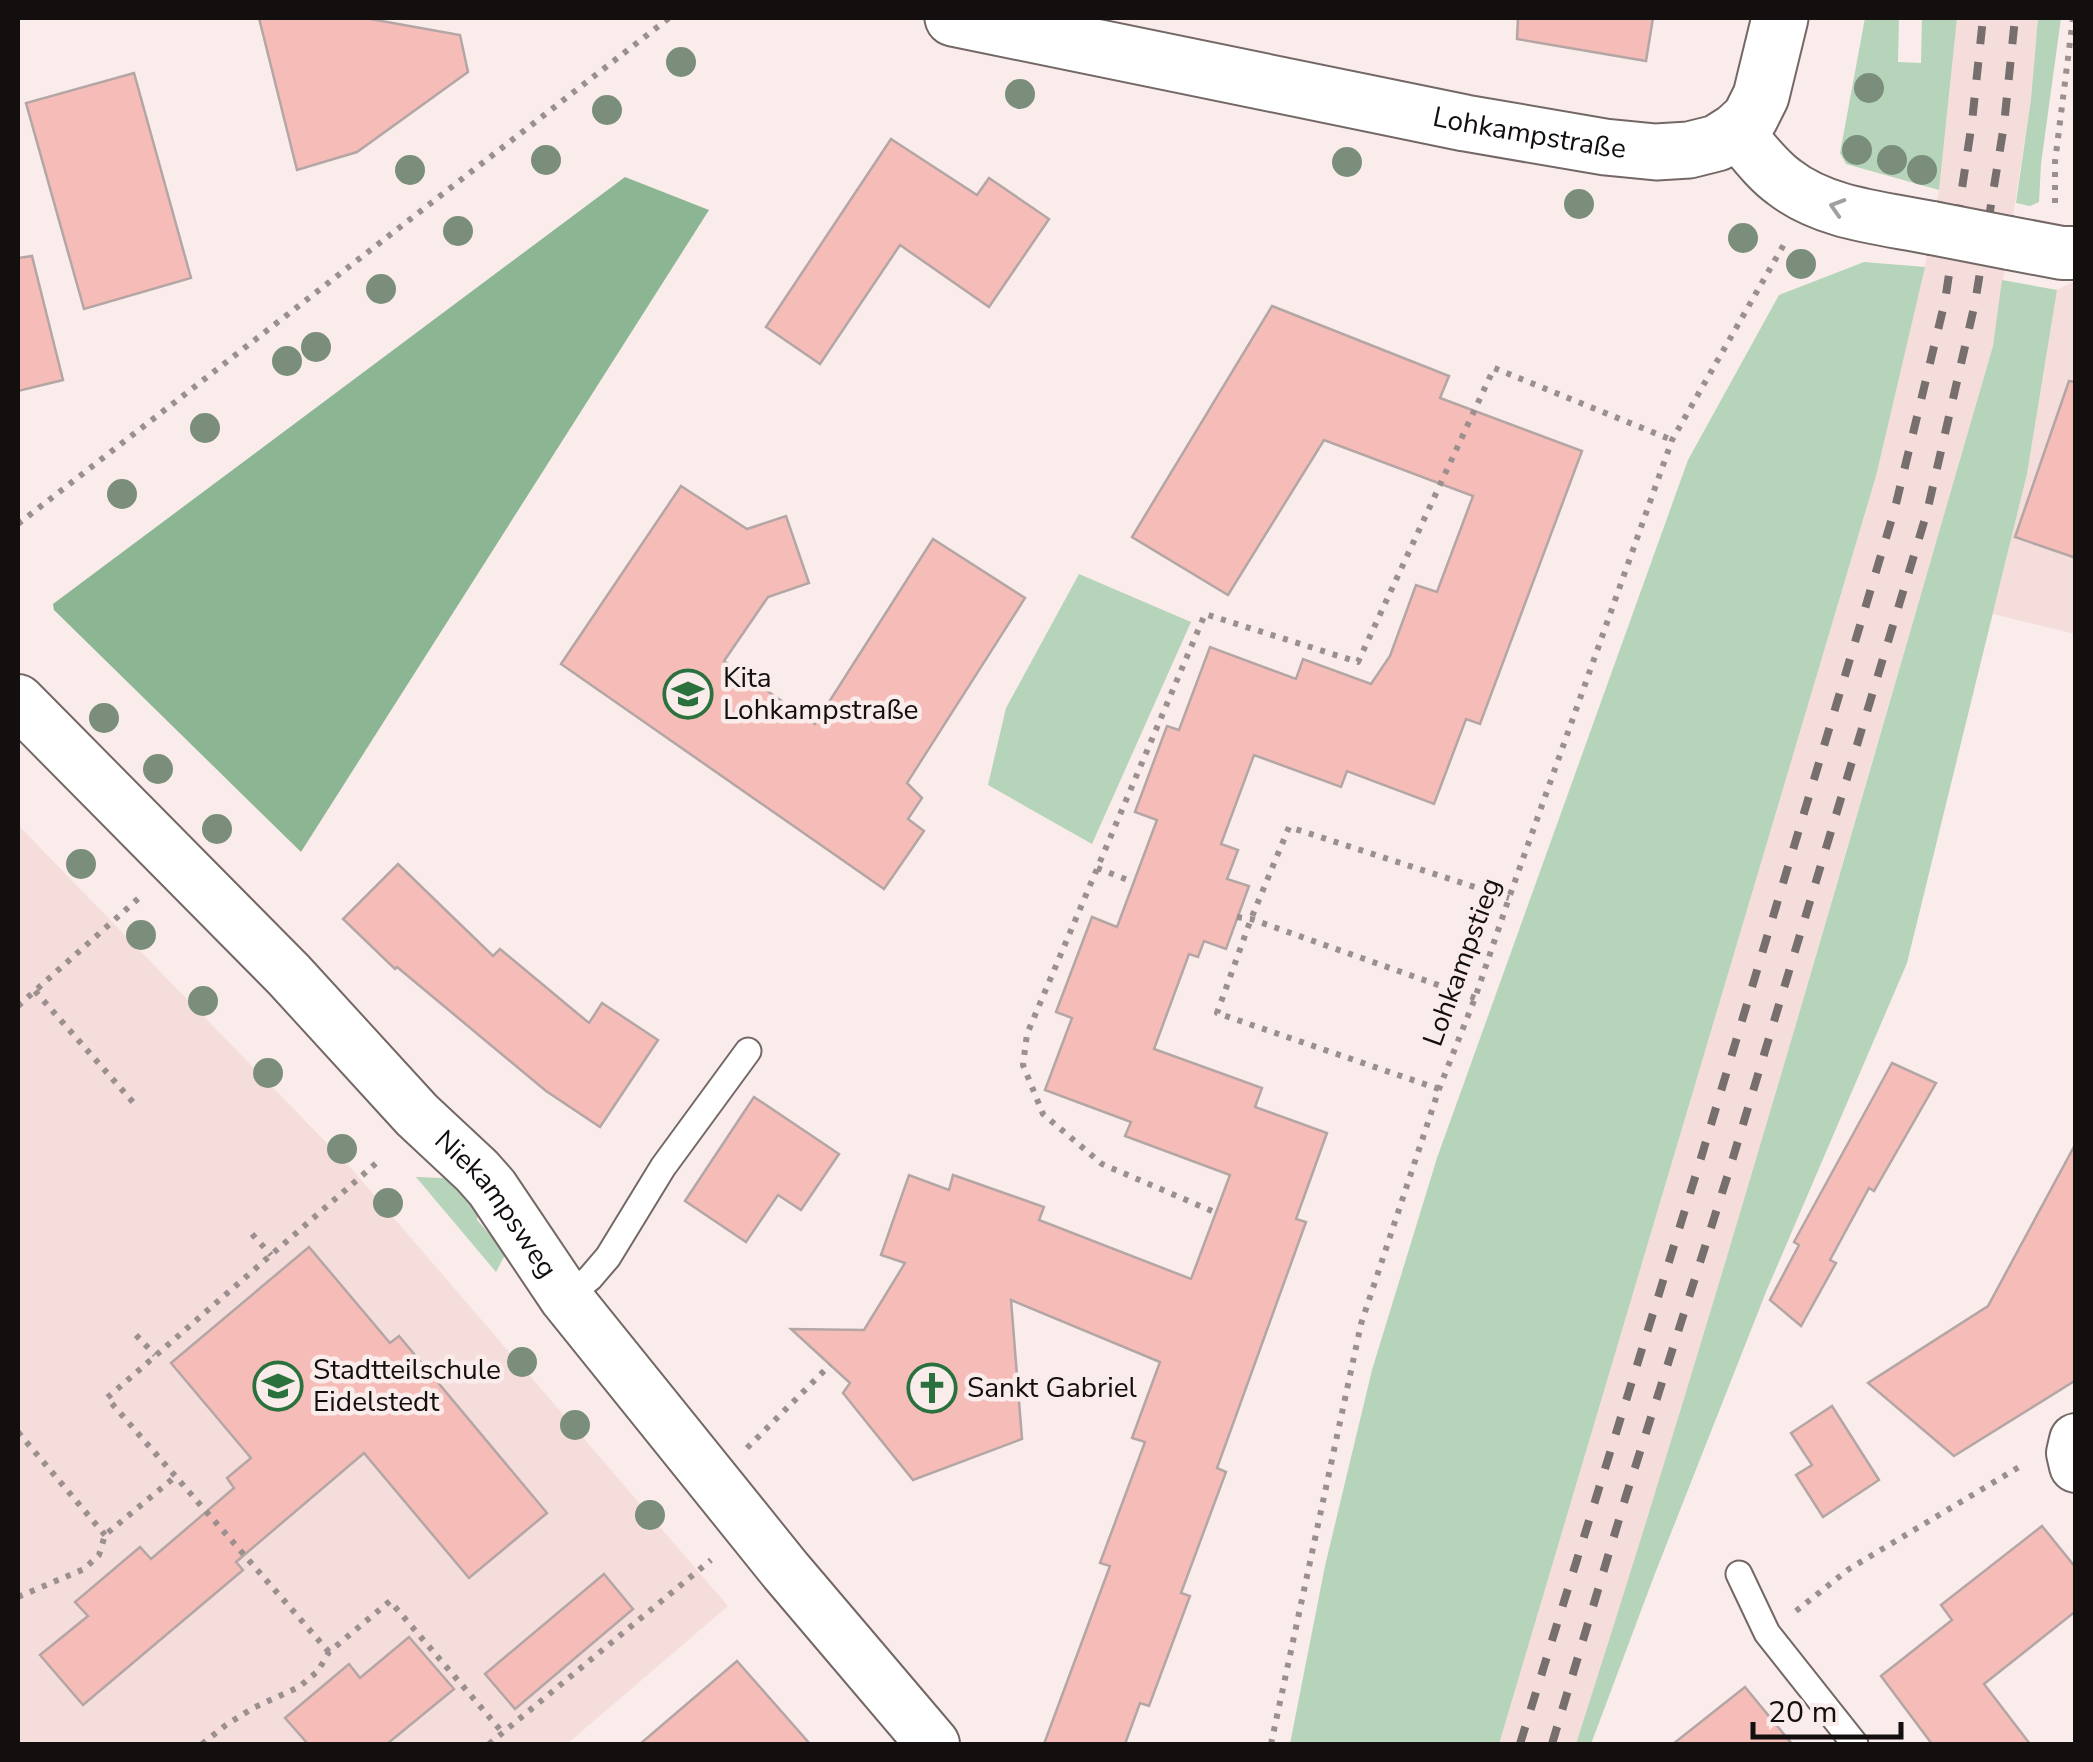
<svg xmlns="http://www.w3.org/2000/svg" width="2093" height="1762" font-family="'Nunito Sans',sans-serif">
<rect width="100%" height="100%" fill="#faecea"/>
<g fill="#f4dddb">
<path d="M1957,18H2038L2031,99L1993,346L1774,1099L1653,1506L1576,1744H1499L1876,476L1928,252L1939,190Z"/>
<path d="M2075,281V634L1993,614L2027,474L2057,290Z"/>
<path d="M18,825L349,1166L728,1606L567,1744H18Z"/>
</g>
<g fill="#b5d4ba">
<path d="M1865,18H1899L1898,62L1921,63L1922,18H1957L1939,190L1846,164L1840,153Z"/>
<path d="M2038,18H2061L2041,164L2039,202L2030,206L2016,203L2031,99Z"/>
<path d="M1864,262L1925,267L1876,476L1499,1744H1290L1325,1566L1372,1370L1437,1158L1688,460L1779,295Z"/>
<path d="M2002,280L2057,290L2027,474L1907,963L1766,1292L1654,1576L1591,1744H1576C1725,1281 1857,813 1993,346Z"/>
<path d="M1079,574L1191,622L1092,844L988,785L1006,708Z"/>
<path d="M416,1177L467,1179L482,1195L477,1220L506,1253L496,1272Z"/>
</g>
<path fill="#8cb693" d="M625,177L709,210L301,852L54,610L53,604Z"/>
<g fill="#f6bdb8" stroke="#b3a6a5" stroke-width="2.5">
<path d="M259,18H365L460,35L468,72L357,152L297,170Z"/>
<path d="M1518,18H1653L1646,61L1517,39Z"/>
<path d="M134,73L191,278L84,309L26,103Z"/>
<path d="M891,139L977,195L989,178L1049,219L989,307L900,245L820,364L766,327Z"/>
<path d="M32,256L63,380L18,391V258Z"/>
<path d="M1272,306L1449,376L1440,398L1582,451L1480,724L1466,719L1434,804L1347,771L1341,787L1254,755L1221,844L1238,850L1227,879L1249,886L1226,949L1204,941L1198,957L1189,954L1154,1049L1262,1088L1255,1107L1327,1133L1296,1219L1306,1222L1217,1468L1226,1472L1181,1593L1190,1596L1149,1706L1140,1703L1125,1744H1044L1110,1566L1100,1563L1145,1442L1132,1438L1160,1362L1011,1300L1022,1439L913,1480L843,1393L850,1383L791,1329L864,1330L905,1263L881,1255L909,1175L949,1190L953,1175L1044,1207L1039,1220L1191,1279L1230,1175L1125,1136L1131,1122L1045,1090L1072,1018L1056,1012L1092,917L1117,927L1157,820L1135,812L1167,726L1179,730L1210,647L1296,679L1303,659L1371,684L1390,656L1416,585L1437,592L1473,496L1324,440L1228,595L1132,537Z"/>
<path d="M2069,381L2076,382V558L2015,537Z"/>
<path d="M681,486L747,529L786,516L809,583L768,597L724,661L815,724L933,539L1025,598L907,783L922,798L908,819L924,831L884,889L561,664Z"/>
<path d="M398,864L493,956L500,949L589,1023L602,1003L658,1040L600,1127L546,1091L397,967L395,969L343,919Z"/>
<path d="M1892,1063L1936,1083L1874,1191L1869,1188L1830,1260L1836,1263L1801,1326L1770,1300L1799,1245L1794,1242Z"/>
<path d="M754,1097L839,1154L801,1210L778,1195L746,1242L685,1201Z"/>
<path d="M2076,1143V1380L1954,1456L1868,1383L1988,1306Z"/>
<path d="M309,1247L390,1343L399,1336L547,1513L469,1578L364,1453L236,1562L243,1570L83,1705L40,1655L88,1616L75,1602L140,1547L151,1559L234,1488L227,1478L251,1458L171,1363Z"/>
<path d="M1832,1406L1879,1480L1823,1517L1796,1475L1812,1465L1791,1433Z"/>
<path d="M2042,1526L2076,1568V1611L1984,1684L2030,1744H1932L1881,1676L1952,1620L1941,1605Z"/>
<path d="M604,1574L633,1609L515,1709L485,1674Z"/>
<path d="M409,1637L454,1689L387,1744H308L285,1718L349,1664L360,1678Z"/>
<path d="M737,1661L810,1744H640Z"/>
<path d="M1745,1687L1792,1744H1673Z"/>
</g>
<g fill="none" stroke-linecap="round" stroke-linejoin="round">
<g stroke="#736866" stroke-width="29">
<g id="service">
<path d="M566,1298L590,1278L608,1257L663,1167L748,1051"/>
<path d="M1739,1574L1767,1633L1855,1744"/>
</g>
</g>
<g stroke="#736866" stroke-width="56">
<g id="minor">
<path d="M1736,131C1751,148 1766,169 1784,182C1825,214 1883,218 1932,228"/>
<path d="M2009,243L2062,253H2076"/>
<path id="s1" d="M18,701L289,975L417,1115L477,1171L492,1188L566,1298L786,1571L933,1744"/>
<path d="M2076,1440L2073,1453L2076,1466"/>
</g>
</g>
<g stroke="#736866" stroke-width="59">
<g id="tertiary">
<path id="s2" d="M953,18L1465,123L1605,147L1656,152L1689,150L1717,143L1736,131L1750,118L1761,96L1780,18"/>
</g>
</g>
<g stroke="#9b908f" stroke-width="6" stroke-dasharray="5 8" stroke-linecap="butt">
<path d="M2055,203V162L2073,18"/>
<path d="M18,524L669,18"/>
<path d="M1097,868L1133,882"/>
<path d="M1237,917L1251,919L1475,998"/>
<path d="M35,991L138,1108"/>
<path d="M18,1006L140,897"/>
<path d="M1439,1089L1217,1013L1251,919L1289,827L1509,898"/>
<path d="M1212,1211L1102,1164L1043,1114L1023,1065L1027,1034L1205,614L1358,662L1494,368L1672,440"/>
<path d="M252,1234L271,1255"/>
<path d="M136,1335L155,1355"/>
<path d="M18,1432L105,1535"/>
<path d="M747,1448L830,1365"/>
<path d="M18,1597L84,1569L99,1555L105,1535L176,1476"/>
<path d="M1796,1611L1849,1569L2024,1464"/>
<path d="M329,1652L107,1398L381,1159"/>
<path d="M202,1744L226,1725L253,1708L299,1687L318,1671L329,1652L390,1601L503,1733"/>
<path d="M489,1744L711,1560"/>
<path d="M1271,1744L1361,1324L1439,1089L1475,998L1509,898L1672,440L1787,239"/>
</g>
<use href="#service" stroke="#fff" stroke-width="25"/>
<use href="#minor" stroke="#fff" stroke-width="52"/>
<use href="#tertiary" stroke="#fff" stroke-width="55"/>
<g stroke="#776e6e" stroke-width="8" stroke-dasharray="18 18" stroke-linecap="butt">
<path d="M1520,1744L1701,1158L1895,508L1945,301L1972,122L1983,18"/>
<path d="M1552,1744L1626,1496L1729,1171L1927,512L1975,303L2004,125L2015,18"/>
</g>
<g stroke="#736866" stroke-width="56" stroke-linecap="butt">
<path id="minor-bridge" d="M1932,228L2009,243"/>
</g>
<use href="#minor-bridge" stroke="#fff" stroke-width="52"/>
</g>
<g fill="#7a8e7b">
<circle cx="681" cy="62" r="15"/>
<circle cx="1869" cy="88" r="15"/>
<circle cx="1020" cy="94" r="15"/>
<circle cx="607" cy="110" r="15"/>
<circle cx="1857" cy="150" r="15"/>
<circle cx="546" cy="160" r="15"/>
<circle cx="1892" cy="160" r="15"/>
<circle cx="1347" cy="162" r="15"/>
<circle cx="410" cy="170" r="15"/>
<circle cx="1922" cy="170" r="15"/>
<circle cx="1579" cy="204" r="15"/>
<circle cx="458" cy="231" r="15"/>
<circle cx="1743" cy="238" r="15"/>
<circle cx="1801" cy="264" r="15"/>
<circle cx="381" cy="289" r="15"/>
<circle cx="316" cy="347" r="15"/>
<circle cx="287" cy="361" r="15"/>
<circle cx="205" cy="428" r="15"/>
<circle cx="122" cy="494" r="15"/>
<circle cx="104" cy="718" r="15"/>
<circle cx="158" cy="769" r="15"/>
<circle cx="217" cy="829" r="15"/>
<circle cx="81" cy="864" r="15"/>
<circle cx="141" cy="935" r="15"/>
<circle cx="203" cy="1001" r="15"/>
<circle cx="268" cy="1073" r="15"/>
<circle cx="342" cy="1149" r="15"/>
<circle cx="388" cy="1203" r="15"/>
<circle cx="522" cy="1362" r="15"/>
<circle cx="575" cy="1425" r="15"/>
<circle cx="650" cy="1515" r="15"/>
</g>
<defs><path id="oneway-chevron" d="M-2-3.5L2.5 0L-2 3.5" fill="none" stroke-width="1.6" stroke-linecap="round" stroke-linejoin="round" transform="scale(2.5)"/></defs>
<use stroke="#a19f9f" href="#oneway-chevron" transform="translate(1837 207) rotate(-163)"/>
<defs>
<g id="school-ring" transform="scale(2.5)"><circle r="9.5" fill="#faecea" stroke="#2a713d" stroke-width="1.5"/><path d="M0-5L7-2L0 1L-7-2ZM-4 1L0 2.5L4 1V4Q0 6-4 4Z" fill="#2a713d"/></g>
<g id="church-ring" transform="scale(2.5)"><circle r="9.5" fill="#faecea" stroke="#2a713d" stroke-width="1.5"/><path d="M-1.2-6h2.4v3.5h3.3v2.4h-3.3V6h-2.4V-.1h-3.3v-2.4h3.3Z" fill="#2a713d"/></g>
</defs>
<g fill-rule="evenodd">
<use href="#school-ring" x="688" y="694"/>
<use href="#school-ring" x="278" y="1386"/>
<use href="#church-ring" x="932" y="1388"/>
</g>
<g text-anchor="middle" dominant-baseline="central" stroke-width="9" stroke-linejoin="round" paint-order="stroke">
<g font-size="28" fill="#140f0f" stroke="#faecea">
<text stroke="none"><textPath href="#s2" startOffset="588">Lohkampstraße</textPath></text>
<text transform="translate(1462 962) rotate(-70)">Lohkampstieg</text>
<text stroke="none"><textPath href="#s1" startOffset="695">Niekampsweg</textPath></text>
</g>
<g font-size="28" fill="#140f0f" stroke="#faecea" text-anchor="start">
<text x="723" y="678">Kita<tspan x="723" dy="32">Lohkampstraße</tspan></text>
<text x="313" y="1370">Stadtteilschule<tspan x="313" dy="32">Eidelstedt</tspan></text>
<text x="967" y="1388">Sankt Gabriel</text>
</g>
</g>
<rect width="2093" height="1762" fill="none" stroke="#140f0f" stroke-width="40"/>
<path d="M1753 1722v15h148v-15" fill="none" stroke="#140f0f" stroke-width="5"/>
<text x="1768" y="1722" font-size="30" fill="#140f0f" stroke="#faecea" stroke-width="8" paint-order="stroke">20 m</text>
</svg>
